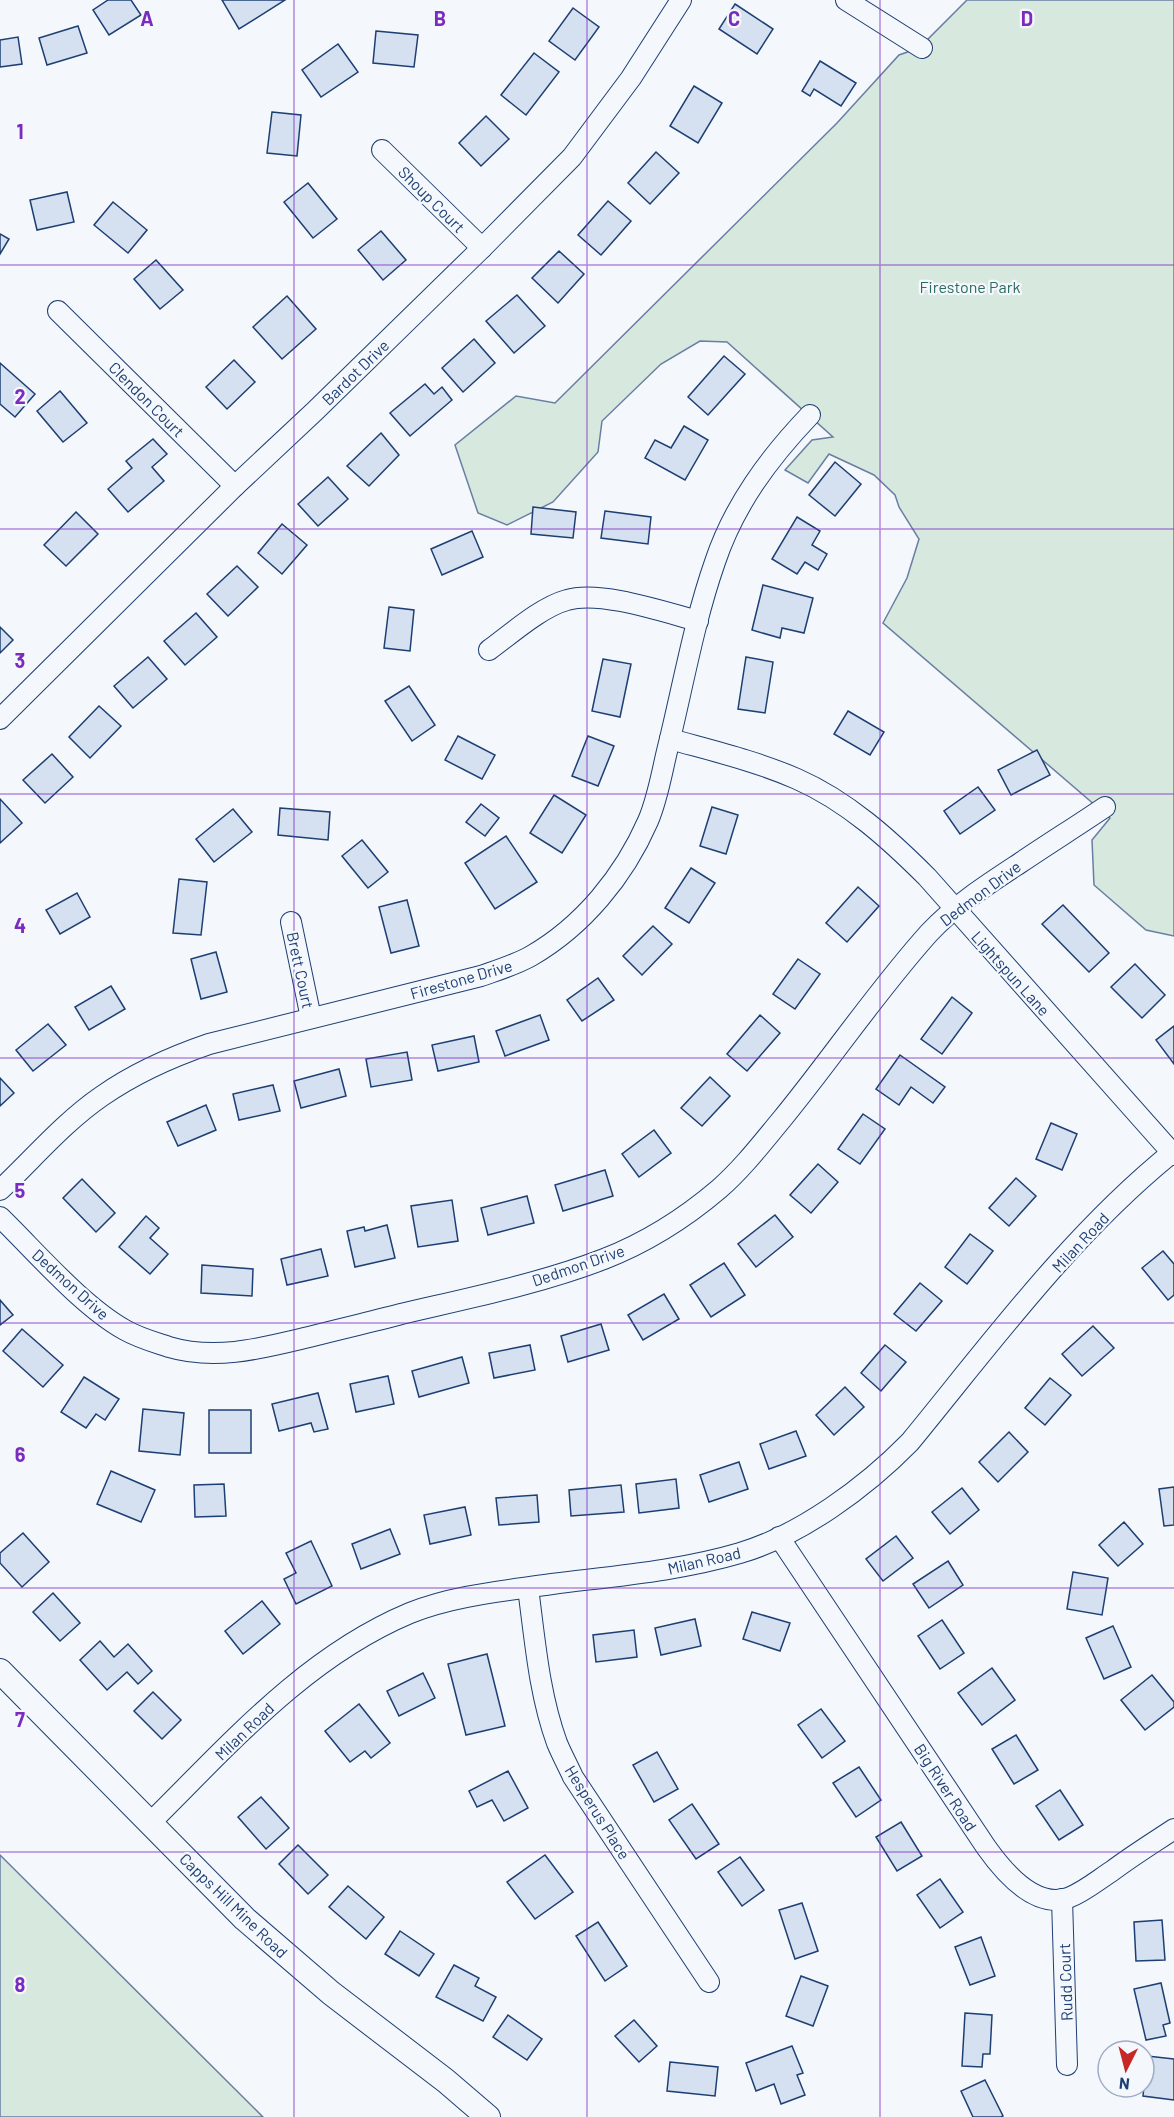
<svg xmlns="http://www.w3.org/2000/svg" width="1174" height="2117" font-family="Barlow,sans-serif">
<rect width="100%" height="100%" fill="#f4f7fb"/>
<g fill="#d7e8df" stroke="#687fa3" stroke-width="1.5">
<path d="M967,0H1174V936L1146,930L1094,885L1092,840L1110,818L883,623L907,578L919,539L899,507L895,495L874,475L829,454L808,483L785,470L812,440L833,437L727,342L700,341L661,364L602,421L598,452L553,502L507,525L478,513L455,445L516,396L555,403L837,123L899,55L919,48Z"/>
<path d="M0,1855L263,2117H0Z"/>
</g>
<g fill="#d5e0f0" stroke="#1d3f73" stroke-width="1.5">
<path d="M108,0H131L141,15L109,35L93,10Z"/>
<path d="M222,0H285L239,29Z"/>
<path d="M735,4L773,29L757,54L719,29Z"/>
<path d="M573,8L599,27L575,60L549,41Z"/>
<path d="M78,26L87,53L47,65L39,38Z"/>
<path d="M376,31L418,35L414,67L373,63Z"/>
<path d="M18,37L22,64L0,67V40Z"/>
<path d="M338,44L358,72L321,97L302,70Z"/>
<path d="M534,53L559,72L526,115L501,95Z"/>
<path d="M820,61L856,83L841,106L814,89L810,96L802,91Z"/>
<path d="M694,86L722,103L698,143L670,126Z"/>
<path d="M272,112L301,115L297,156L267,153Z"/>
<path d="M486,116L509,139L481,166L459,143Z"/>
<path d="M656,152L679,173L650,204L628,183Z"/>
<path d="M308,183L337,219L313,238L284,202Z"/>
<path d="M67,192L74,222L37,230L30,200Z"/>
<path d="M608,201L631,221L601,255L578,235Z"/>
<path d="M113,202L147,230L128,253L94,225Z"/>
<path d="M381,231L406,260L383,280L358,250Z"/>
<path d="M0,234L9,239L0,254Z"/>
<path d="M559,251L584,274L558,303L532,278Z"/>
<path d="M156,260L183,290L160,309L134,279Z"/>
<path d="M517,295L545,326L514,353L486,321Z"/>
<path d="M287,296L316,329L282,359L253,327Z"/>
<path d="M474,339L495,363L463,392L442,368Z"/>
<path d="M724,356L745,374L708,415L688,397Z"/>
<path d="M234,360L255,382L227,409L206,387Z"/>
<path d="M0,363L35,394L15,417L0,404Z"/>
<path d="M425,384L434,394L442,387L452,400L410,436L390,413Z"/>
<path d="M60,391L87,423L63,442L37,411Z"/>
<path d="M684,426L708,440L685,480L645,458L655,440L671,448Z"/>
<path d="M381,433L399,455L369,486L347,466Z"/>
<path d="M153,439L167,454L152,467L164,481L128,512L108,489L132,468L126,461Z"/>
<path d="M835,462L861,484L835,516L809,495Z"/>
<path d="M328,477L348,499L318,526L298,504Z"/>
<path d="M533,507L576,512L573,538L531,534Z"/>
<path d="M605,511L651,517L648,544L601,538Z"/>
<path d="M76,512L98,534L66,566L44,545Z"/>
<path d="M797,517L820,531L812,545L827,554L818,570L805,562L797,574L772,559Z"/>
<path d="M282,524L307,545L282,574L258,553Z"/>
<path d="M472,531L483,557L442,575L431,549Z"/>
<path d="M237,566L258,587L228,616L207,594Z"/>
<path d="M763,585L813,598L804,633L782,628L780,638L752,630Z"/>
<path d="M389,607L414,610L410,651L384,648Z"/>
<path d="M196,613L217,637L185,665L164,641Z"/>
<path d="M0,627L13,640L0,653Z"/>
<path d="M148,657L167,679L133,708L114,686Z"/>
<path d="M746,657L773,662L765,713L738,709Z"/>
<path d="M603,659L631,664L620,717L592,711Z"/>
<path d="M409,686L435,725L412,741L385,701Z"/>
<path d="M99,706L121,726L90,758L69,737Z"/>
<path d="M848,711L884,732L870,755L834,734Z"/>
<path d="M458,736L495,755L482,779L445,760Z"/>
<path d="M588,736L614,746L598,786L572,776Z"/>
<path d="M1037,750L1050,775L1011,795L998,770Z"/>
<path d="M52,754L73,777L45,803L23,780Z"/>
<path d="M978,787L995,810L960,834L944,811Z"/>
<path d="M554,795L586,815L562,853L530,833Z"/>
<path d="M0,799L22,823L0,843Z"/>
<path d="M481,804L499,818L485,836L466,822Z"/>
<path d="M712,807L738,815L726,854L700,846Z"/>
<path d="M280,808L330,812L328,840L278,835Z"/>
<path d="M233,809L252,832L214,862L196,839Z"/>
<path d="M506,836L537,882L495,909L465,863Z"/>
<path d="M362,840L388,872L368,888L342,856Z"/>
<path d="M691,868L715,883L689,923L665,908Z"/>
<path d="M179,879L207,882L201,935L173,933Z"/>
<path d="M858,887L879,906L847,942L826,923Z"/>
<path d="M77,893L90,917L60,934L46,910Z"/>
<path d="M407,900L419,946L391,953L379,907Z"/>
<path d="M1063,905L1109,953L1089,972L1042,924Z"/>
<path d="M653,926L672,944L642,975L623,956Z"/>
<path d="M216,952L227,992L201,999L191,959Z"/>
<path d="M798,959L820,974L795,1009L773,994Z"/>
<path d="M1135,964L1165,995L1142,1018L1111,987Z"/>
<path d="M598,978L614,1000L582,1021L567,1000Z"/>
<path d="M111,986L125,1009L89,1030L75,1007Z"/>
<path d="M952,997L972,1013L942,1054L921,1039Z"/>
<path d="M540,1015L549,1040L505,1056L496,1031Z"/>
<path d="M760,1015L780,1033L747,1071L727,1054Z"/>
<path d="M48,1024L66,1045L33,1071L16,1050Z"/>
<path d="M1174,1026V1064L1156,1040Z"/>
<path d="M474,1036L479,1062L438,1071L432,1045Z"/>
<path d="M407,1052L412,1080L371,1087L366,1059Z"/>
<path d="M900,1055L945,1087L933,1103L911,1087L899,1105L876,1089Z"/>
<path d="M339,1069L346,1096L301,1108L294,1081Z"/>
<path d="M710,1077L730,1096L702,1126L681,1108Z"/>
<path d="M0,1078L14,1093L0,1106Z"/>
<path d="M273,1085L280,1111L239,1120L233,1094Z"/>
<path d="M206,1105L216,1130L178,1146L167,1122Z"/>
<path d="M863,1114L885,1129L860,1164L838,1149Z"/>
<path d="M1051,1123L1077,1134L1062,1170L1036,1159Z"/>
<path d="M654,1130L671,1153L639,1177L622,1154Z"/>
<path d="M818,1164L838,1182L811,1213L790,1195Z"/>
<path d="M605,1170L613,1196L563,1211L555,1185Z"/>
<path d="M1016,1178L1036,1196L1009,1226L989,1208Z"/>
<path d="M82,1179L115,1213L96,1232L63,1198Z"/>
<path d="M527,1196L534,1223L488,1235L481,1208Z"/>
<path d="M452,1200L458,1241L418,1247L411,1206Z"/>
<path d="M775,1215L793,1237L756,1267L738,1244Z"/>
<path d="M146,1216L159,1228L150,1238L168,1254L150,1274L119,1247Z"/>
<path d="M387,1225L395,1258L355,1267L347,1231L364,1227L365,1231Z"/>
<path d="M970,1234L993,1251L967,1284L945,1267Z"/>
<path d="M321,1249L328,1276L287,1285L281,1259Z"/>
<path d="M1163,1251L1174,1264V1295L1168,1300L1142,1268Z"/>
<path d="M724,1263L745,1295L711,1317L690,1285Z"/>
<path d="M202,1265L253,1269L252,1296L201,1293Z"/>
<path d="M920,1283L942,1301L916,1331L894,1314Z"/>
<path d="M664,1294L679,1319L643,1340L628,1315Z"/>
<path d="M0,1300L13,1315L0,1325Z"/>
<path d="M601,1324L609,1350L568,1362L561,1336Z"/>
<path d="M1093,1326L1114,1348L1082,1376L1062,1354Z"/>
<path d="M22,1329L63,1365L43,1387L3,1351Z"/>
<path d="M530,1345L535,1370L494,1378L489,1353Z"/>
<path d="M885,1345L906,1362L881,1391L861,1373Z"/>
<path d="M462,1357L469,1383L419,1397L412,1371Z"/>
<path d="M388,1376L394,1404L356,1412L350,1384Z"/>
<path d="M84,1377L119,1399L105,1420L96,1414L86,1428L61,1412Z"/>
<path d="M1050,1378L1071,1395L1045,1425L1025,1408Z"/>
<path d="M845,1387L864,1407L834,1435L816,1415Z"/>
<path d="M318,1393L328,1429L314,1432L311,1423L279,1431L272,1404Z"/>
<path d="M143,1409L184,1413L180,1455L139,1451Z"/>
<rect x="209" y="1410" width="42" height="43"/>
<path d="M796,1431L806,1456L769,1469L760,1444Z"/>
<path d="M1009,1432L1028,1452L998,1482L979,1462Z"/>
<path d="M739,1462L748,1489L709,1502L700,1475Z"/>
<path d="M111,1471L155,1490L141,1522L97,1504Z"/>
<path d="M676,1479L679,1508L639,1513L636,1484Z"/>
<path d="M224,1484L226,1516L195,1517L194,1485Z"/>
<path d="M621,1485L624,1512L571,1516L569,1490Z"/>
<path d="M1174,1487V1525L1164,1526L1159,1489Z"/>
<path d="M962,1488L979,1510L950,1534L932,1512Z"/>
<path d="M537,1495L539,1522L499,1525L496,1498Z"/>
<path d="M465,1507L471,1535L430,1544L424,1515Z"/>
<path d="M1124,1522L1143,1544L1118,1566L1099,1545Z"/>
<path d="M390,1529L400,1554L361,1569L352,1544Z"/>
<path d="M23,1533L49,1562L22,1587L0,1563V1553Z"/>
<path d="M896,1536L913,1558L883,1581L866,1559Z"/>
<path d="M311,1541L332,1586L296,1604L284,1579L296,1573L286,1553Z"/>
<path d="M948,1561L963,1585L929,1608L913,1584Z"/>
<path d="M1073,1572L1108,1578L1102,1615L1067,1609Z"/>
<path d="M53,1593L80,1623L60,1641L33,1612Z"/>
<path d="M262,1601L280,1624L243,1654L225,1631Z"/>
<path d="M752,1612L790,1623L780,1651L743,1639Z"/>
<path d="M695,1619L701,1646L661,1655L655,1628Z"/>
<path d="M942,1620L964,1653L940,1669L918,1636Z"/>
<path d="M1113,1626L1131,1667L1104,1679L1086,1638Z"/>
<path d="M634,1630L637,1657L596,1662L593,1635Z"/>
<path d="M100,1641L114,1657L128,1644L152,1671L138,1684L127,1672L107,1690L80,1660Z"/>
<path d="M487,1654L505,1726L466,1735L448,1664Z"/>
<path d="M992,1668L1015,1700L982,1725L958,1693Z"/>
<path d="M423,1673L435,1698L399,1716L387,1691Z"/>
<path d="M1152,1675L1174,1702V1707L1145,1730L1121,1700Z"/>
<path d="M153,1692L181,1720L162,1739L134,1711Z"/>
<path d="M359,1704L390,1743L371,1758L365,1751L350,1762L325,1731Z"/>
<path d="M821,1709L845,1741L822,1758L798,1725Z"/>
<path d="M1016,1735L1038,1770L1014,1784L992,1749Z"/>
<path d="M657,1752L678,1789L654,1802L633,1765Z"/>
<path d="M859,1767L881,1800L856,1817L833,1783Z"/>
<path d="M508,1771L528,1808L504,1821L492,1800L477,1807L469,1791Z"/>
<path d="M1060,1790L1083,1825L1059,1840L1036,1806Z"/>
<path d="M261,1797L289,1828L266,1849L238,1817Z"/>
<path d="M692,1804L719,1844L696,1859L669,1820Z"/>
<path d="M901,1822L922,1856L897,1871L876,1837Z"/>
<path d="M298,1845L328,1875L308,1894L279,1864Z"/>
<path d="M545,1855L573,1892L535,1919L507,1882Z"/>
<path d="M740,1857L764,1890L742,1906L718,1872Z"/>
<path d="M940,1879L963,1912L940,1928L917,1895Z"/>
<path d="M348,1886L384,1917L366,1939L329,1907Z"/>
<path d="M802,1903L818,1951L795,1959L779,1910Z"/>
<path d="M1162,1920L1165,1960L1136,1961L1134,1922Z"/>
<path d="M598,1922L627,1966L605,1981L576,1936Z"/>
<path d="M400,1931L434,1954L419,1976L385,1954Z"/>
<path d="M981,1937L995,1976L970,1985L955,1947Z"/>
<path d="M454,1965L479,1978L475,1986L496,1997L483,2021L436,1997Z"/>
<path d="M801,1976L828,1986L813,2026L786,2016Z"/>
<path d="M1161,1983L1170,2023L1163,2025L1166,2036L1146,2040L1134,1989Z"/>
<path d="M965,2013L992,2015L990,2054H983L982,2067L962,2066Z"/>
<path d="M508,2015L542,2039L527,2060L493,2037Z"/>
<path d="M634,2020L657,2046L639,2062L615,2036Z"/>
<path d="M792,2046L803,2073L797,2075L805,2095L781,2104L774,2084L756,2091L746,2063Z"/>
<path d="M1147,2056L1174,2059V2100L1143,2096Z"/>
<path d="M670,2062L718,2067L715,2096L667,2091Z"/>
<path d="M985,2080L1003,2116L1001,2117H973L961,2091Z"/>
</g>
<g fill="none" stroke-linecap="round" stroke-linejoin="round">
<g stroke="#1d3f73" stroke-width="22">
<g id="minor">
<path d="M846,0L922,48"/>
<path d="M382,150L482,248"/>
<path d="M58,311L235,486"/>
<path d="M489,650C511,634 541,607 567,600C600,590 664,612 698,621"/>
<path d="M0,719L235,486L315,411L482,248L572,157L631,78L681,0"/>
<path d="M670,739C713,751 756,761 797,779C847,801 889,839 927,877L1174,1155"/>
<path d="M291,922L311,1018"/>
<path d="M0,1190C33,1159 64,1122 102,1096C135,1073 171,1057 209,1044L481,976C498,970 515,965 531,956C583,926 624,876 648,821C658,798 662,771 668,747C683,686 694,622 715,562C734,505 769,458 810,415"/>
<path d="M0,1217C36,1252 82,1306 125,1330C139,1338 154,1342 169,1347C216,1361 263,1348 309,1337C340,1329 371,1322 401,1314C469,1298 539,1284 604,1259C645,1243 685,1218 719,1189C743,1168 762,1143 782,1119C832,1058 876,992 929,933C955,905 988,884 1020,863C1048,844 1077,826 1105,807"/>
<path d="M779,1537L986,1847C1003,1871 1034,1909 1068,1898C1084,1892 1098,1880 1112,1871C1132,1856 1153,1843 1174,1829"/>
<path d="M528,1588C535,1640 539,1694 557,1743C562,1755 568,1766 573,1777L709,1982"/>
<path d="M150,1823C229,1745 305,1657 410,1613C455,1595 505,1591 552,1584C615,1576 679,1571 740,1553C801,1535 866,1487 910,1442C992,1342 1072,1233 1174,1151"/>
<path d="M1062,1899L1067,2065"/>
</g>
</g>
<g stroke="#1d3f73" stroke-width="26">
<path id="tertiary" d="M0,1671L245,1919L331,1993L446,2081L488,2117"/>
</g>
<use href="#minor" stroke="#f4f7fb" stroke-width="20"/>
<use href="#tertiary" stroke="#f4f7fb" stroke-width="24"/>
</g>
<path fill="none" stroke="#7b2cbf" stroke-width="1.5" stroke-opacity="0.55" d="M294,0V2117M587,0V2117M880,0V2117M0,265H1174M0,529H1174M0,794H1174M0,1058H1174M0,1323H1174M0,1588H1174M0,1852H1174"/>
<g text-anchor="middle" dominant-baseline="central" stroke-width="4.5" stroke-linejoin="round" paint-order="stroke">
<g font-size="16" fill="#1d3f73" stroke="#f4f7fb">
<text transform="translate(432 199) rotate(45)">Shoup Court</text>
<text transform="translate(355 372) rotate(-44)">Bardot Drive</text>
<text transform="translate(147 399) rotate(45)">Clendon Court</text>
<text transform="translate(980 893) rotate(-37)">Dedmon Drive</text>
<text transform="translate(301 970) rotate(78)">Brett Court</text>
<text transform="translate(1011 973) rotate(48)">Lightspun Lane</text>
<text transform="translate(461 979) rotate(-16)">Firestone Drive</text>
<text transform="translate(1080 1242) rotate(-47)">Milan Road</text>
<text transform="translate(578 1265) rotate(-19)">Dedmon Drive</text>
<text transform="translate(71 1284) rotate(42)">Dedmon Drive</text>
<text transform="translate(704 1560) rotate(-13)">Milan Road</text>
<text transform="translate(244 1731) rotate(-44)">Milan Road</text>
<text transform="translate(946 1787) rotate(57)">Big River Road</text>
<text transform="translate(598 1812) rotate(58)">Hesperus Place</text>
<text transform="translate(234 1905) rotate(44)">Capps Hill Mine Road</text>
<text transform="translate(1065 1982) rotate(-92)">Rudd Court</text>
</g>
<g font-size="16" fill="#2c6c60" stroke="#f4f7fb">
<text x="970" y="286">Firestone Park</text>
</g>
</g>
<g font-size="20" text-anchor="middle" font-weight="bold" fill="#7b2cbf" stroke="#f4f7fb" stroke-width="4.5" stroke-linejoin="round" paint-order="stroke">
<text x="147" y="26">A</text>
<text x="440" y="26">B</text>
<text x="734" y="26">C</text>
<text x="1027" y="26">D</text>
<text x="20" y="139">1</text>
<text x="20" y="404">2</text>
<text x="20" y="668">3</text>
<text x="20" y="933">4</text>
<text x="20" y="1198">5</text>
<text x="20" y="1462">6</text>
<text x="20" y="1727">7</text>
<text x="20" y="1992">8</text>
</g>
<g transform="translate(1126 2069) rotate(186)"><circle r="28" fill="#f4f7fb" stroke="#9eadc5" stroke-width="1.5"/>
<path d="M0-4.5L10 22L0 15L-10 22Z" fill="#c62828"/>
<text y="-9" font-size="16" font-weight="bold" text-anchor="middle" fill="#1d3f73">N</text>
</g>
</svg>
